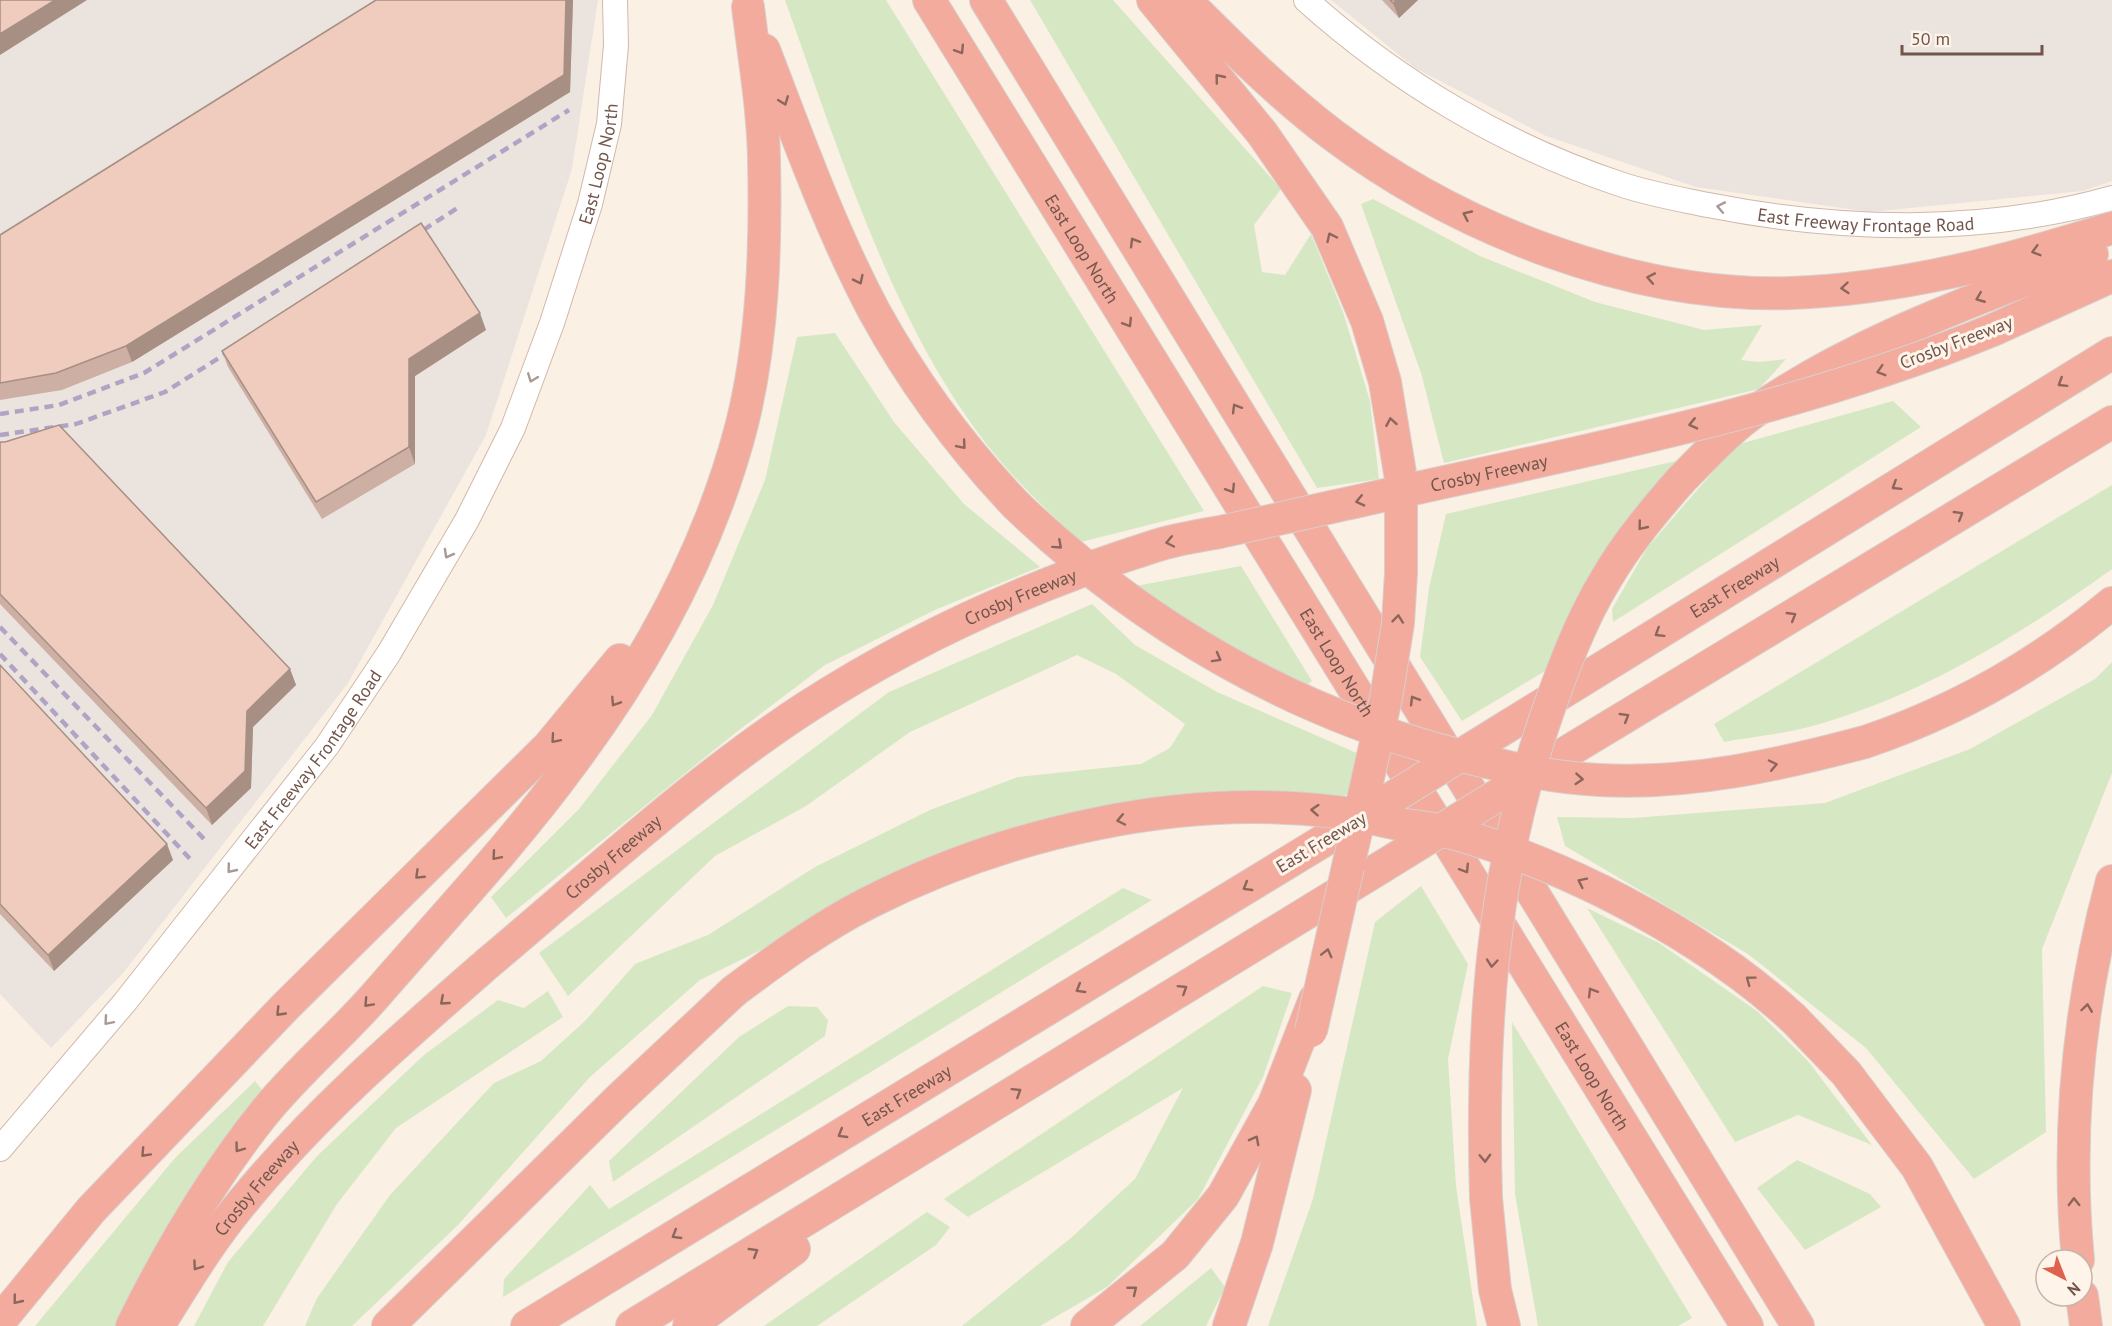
<svg xmlns="http://www.w3.org/2000/svg" width="2112" height="1326" font-family="'PT Sans',sans-serif">
<rect width="100%" height="100%" fill="#fbf0e4"/>
<g fill="#ebe3de">
<path d="M0,0H598L572,169L486,435L348,683L124,972L51,1048L0,994Z"/>
<path d="M1331,0H2112V181L2083,191L1870,212L1696,187L1546,136L1415,68Z"/>
</g>
<g fill="#d5e8c3">
<path d="M785,0H886L1204,511L1081,542C1054,517 1027,492 1003,464C896,340 840,153 785,0Z"/>
<path d="M1030,0H1113L1281,189L1254,225L1262,272L1285,275L1311,234L1343,312L1370,401L1379,479L1317,488Z"/>
<path d="M1373,199L1480,256L1595,302L1704,330L1762,325L1741,360L1759,362L1786,359L1759,389L1444,463L1421,373L1361,204Z"/>
<path d="M835,333L894,422L964,504L1040,567L937,609L825,665L734,734L506,918L491,897L579,809L652,715L713,605L765,480L797,337Z"/>
<path d="M1893,401L1921,427L1613,622L1612,609L1647,548L1736,445Z"/>
<path d="M1689,458L1555,665L1462,721L1420,657L1429,588L1446,514Z"/>
<path d="M2112,485V569C2020,635 1920,697 1809,727C1782,734 1752,737 1724,742L1714,724Z"/>
<path d="M1241,566L1312,681L1306,686L1191,631L1131,587Z"/>
<path d="M1092,604L1135,645L1217,692L1359,754L1351,791L1338,801L1060,821L927,859L781,940L700,980L590,1077L458,1225L352,1326H305L317,1298L390,1195L494,1083L541,1061L586,1020L635,964L708,935L815,867L930,810L1018,777L1141,764L1170,748L1185,724L1116,674L1077,655L910,732L806,806L715,856L568,996L539,953L889,692Z"/>
<path d="M2112,662V773L2042,949L2046,1132L1974,1179L1866,1048L1748,954L1565,846L1557,817L1633,818L1825,803L1970,749L2095,679Z"/>
<path d="M1421,886L1468,964L1448,1059L1456,1186L1477,1326H1268L1313,1199L1375,922Z"/>
<path d="M1123,888L1152,900L503,1297L504,1279L590,1185L609,1209Z"/>
<path d="M1587,908L1659,943L1757,1011L1808,1061L1872,1145L1798,1115L1735,1142Z"/>
<path d="M1263,986L1292,993L1263,1077L1198,1199L1107,1287L1040,1326H962L1072,1237L1135,1179L1183,1088L968,1217L944,1199Z"/>
<path d="M548,991L563,1017L396,1128L337,1204L263,1326H194L228,1262L317,1156L424,1055L498,1000L524,1008Z"/>
<path d="M788,1006L817,1007L828,1020L825,1036L613,1182L609,1161L739,1037Z"/>
<path d="M1512,1022L1692,1318L1678,1326H1538L1515,1194Z"/>
<path d="M255,1081L263,1091C208,1165 153,1241 116,1326H35L175,1158Z"/>
<path d="M1797,1160L1870,1194L1881,1207L1805,1250L1757,1188Z"/>
<path d="M927,1212L950,1227L936,1245L817,1326H764Z"/>
<path d="M1211,1268L1225,1287L1206,1326H1140Z"/>
</g>
<g fill="none" stroke-linecap="round" stroke-linejoin="round">
<g stroke="#d1b8ab" stroke-width="26">
<g id="secondary">
<path id="s1" d="M1306,0C1396,81 1505,146 1620,184C1649,194 1679,199 1708,205C1840,231 1982,235 2112,198"/>
<path id="s2" d="M0,1149L125,1002L327,746L389,653L467,520L513,428L552,323L590,204L609,124L616,45L615,0"/>
</g>
</g>
<g stroke="#d8cfcd" stroke-width="34">
<g id="highway">
<path id="s3" d="M929,0L1747,1326"/>
<path d="M986,0L1798,1326"/>
<path d="M1153,0L1262,133L1327,227L1367,321L1385,382L1401,479"/>
<path d="M1185,0C1232,47 1280,95 1333,135C1458,229 1633,298 1791,293C1901,289 2008,261 2112,228"/>
<path d="M764,50C798,138 830,228 874,311C913,382 960,446 1016,505"/>
<path d="M1995,329L2112,276"/>
<path d="M1680,481C1704,457 1729,429 1757,410C1858,340 1978,299 2092,254"/>
<path id="s4" d="M1508,726L2112,353"/>
<path d="M1865,742C1957,711 2038,665 2112,603"/>
<path d="M1539,769L2112,422"/>
<path d="M1794,1019L1846,1073L1917,1167L2004,1326"/>
<path d="M1486,1198L1495,1290L1504,1326"/>
<path d="M2078,1260C2066,1133 2079,1004 2112,881"/>
<path d="M2082,1296L2086,1326"/>
<path d="M0,1321L91,1210L285,1007L549,746L620,660"/>
<path d="M132,1326C169,1251 212,1178 264,1113C298,1071 340,1036 375,996C441,920 512,845 572,763C648,661 710,548 742,424C763,339 766,246 764,159C763,108 754,57 748,7"/>
<path id="s5" d="M158,1326C184,1285 209,1242 240,1205C313,1115 401,1039 488,963"/>
<path d="M388,1326L619,1099L734,991"/>
<path id="s6" d="M527,1326L1351,824"/>
<path d="M632,1326L1380,868"/>
<path d="M689,1326L794,1249"/>
<path d="M1087,1326L1175,1255L1223,1196L1274,1104L1315,999"/>
<path d="M1229,1326L1257,1243L1295,1090"/>
</g>
</g>
<use href="#secondary" stroke="#fff" stroke-width="24"/>
<use href="#highway" stroke="#f2ab9d" stroke-width="32"/>
<g stroke="#b1a3c4" stroke-width="4.5" stroke-dasharray="9 6" stroke-linecap="butt">
<path d="M411,238L459,207"/>
<path d="M0,414L59,405L144,373L569,110"/>
<path d="M0,435L76,424L165,392L238,346"/>
<path d="M0,627L205,840"/>
<path d="M0,654L191,860"/>
</g>
<g stroke="#d8cfcd" stroke-width="34" stroke-linecap="butt">
<g id="highway-bridge">
<path d="M1016,505C1142,626 1296,715 1466,757C1510,768 1554,778 1599,780C1689,785 1779,765 1865,742"/>
<path d="M1353,822L1508,726"/>
<path d="M1380,868L1535,772"/>
<path id="s7" d="M488,963C592,876 693,781 807,707C914,638 1034,584 1155,546C1176,539 1198,536 1220,532C1266,522 1312,511 1359,501C1572,453 1792,413 1995,329"/>
<path d="M734,991C777,959 822,926 870,902C1009,832 1181,793 1336,812C1357,814 1378,820 1399,824C1418,827 1438,829 1456,834C1507,848 1555,868 1602,891C1672,926 1737,966 1794,1019"/>
<path d="M1311,1031L1386,698L1398,623L1401,573V479"/>
<path d="M1486,1198C1481,1029 1491,873 1548,711C1564,666 1581,620 1606,579C1627,543 1653,512 1680,481"/>
</g>
</g>
<use href="#highway-bridge" stroke="#f2ab9d" stroke-width="32"/>
</g>
<g fill="#ceafa3">
<path d="M376,0H573L570,92L132,362L62,390L0,400V235Z"/>
<path d="M1382,0H1418L1399,18Z"/>
<path d="M486,330L415,376V464L322,519L228,367L222,351Z"/>
<path d="M0,442L290,669L296,685L253,727L251,788L212,825L0,604Z"/>
<path d="M0,665L173,860L54,971L0,914Z"/>
</g>
<g fill="#a78f84">
<path d="M55,0H87L0,55V34Z"/>
<path d="M566,0H573L570,92L132,362L126,346Z"/>
<path d="M1397,0H1418L1399,18L1393,3Z"/>
<path d="M480,313L486,330L415,376V464L409,447V359Z"/>
<path d="M290,669L296,685L253,727L251,788L212,825L206,808L247,711Z"/>
<path d="M167,844L173,860L54,971L48,955Z"/>
</g>
<g fill="#efccbd" stroke="#a78f84" stroke-width="1.5">
<path d="M0,0H55L0,34Z"/>
<path d="M376,0H566L564,75L126,346L56,373L0,383V235Z"/>
<path d="M1390,0H1397L1393,3Z"/>
<path d="M421,223L480,313L409,359V447L316,502L222,351Z"/>
<path d="M59,425L290,669L247,711L245,771L206,808L0,594V442H5Z"/>
<path d="M0,665L167,844L48,955L0,904Z"/>
</g>
<defs><path id="oneway-chevron" d="M-2-3.5L2.5 0L-2 3.5" fill="none" stroke-width="1.6" stroke-linecap="round" stroke-linejoin="round" transform="scale(1.5)"/></defs>
<g stroke="#8c665b">
<use href="#oneway-chevron" transform="translate(960 50) rotate(58)"/>
<use href="#oneway-chevron" transform="translate(1219 78) rotate(-129)"/>
<use href="#oneway-chevron" transform="translate(784 101) rotate(69)"/>
<use href="#oneway-chevron" transform="translate(1467 215) rotate(-155)"/>
<use href="#oneway-chevron" transform="translate(1331 237) rotate(-115)"/>
<use href="#oneway-chevron" transform="translate(1134 242) rotate(-121)"/>
<use href="#oneway-chevron" transform="translate(2036 251) rotate(164)"/>
<use href="#oneway-chevron" transform="translate(1651 278) rotate(-169)"/>
<use href="#oneway-chevron" transform="translate(859 280) rotate(64)"/>
<use href="#oneway-chevron" transform="translate(1845 288) rotate(175)"/>
<use href="#oneway-chevron" transform="translate(1980 298) rotate(158)"/>
<use href="#oneway-chevron" transform="translate(1128 323) rotate(58)"/>
<use href="#oneway-chevron" transform="translate(1881 371) rotate(163)"/>
<use href="#oneway-chevron" transform="translate(2062 383) rotate(148)"/>
<use href="#oneway-chevron" transform="translate(1236 408) rotate(-121)"/>
<use href="#oneway-chevron" transform="translate(1391 422) rotate(-100)"/>
<use href="#oneway-chevron" transform="translate(1693 424) rotate(167)"/>
<use href="#oneway-chevron" transform="translate(962 445) rotate(50)"/>
<use href="#oneway-chevron" transform="translate(1896 486) rotate(148)"/>
<use href="#oneway-chevron" transform="translate(1231 489) rotate(58)"/>
<use href="#oneway-chevron" transform="translate(1360 501) rotate(167)"/>
<use href="#oneway-chevron" transform="translate(1959 515) rotate(-31)"/>
<use href="#oneway-chevron" transform="translate(1642 526) rotate(129)"/>
<use href="#oneway-chevron" transform="translate(1170 542) rotate(168)"/>
<use href="#oneway-chevron" transform="translate(1058 545) rotate(42)"/>
<use href="#oneway-chevron" transform="translate(1792 616) rotate(-31)"/>
<use href="#oneway-chevron" transform="translate(1398 619) rotate(-84)"/>
<use href="#oneway-chevron" transform="translate(1659 633) rotate(148)"/>
<use href="#oneway-chevron" transform="translate(1217 658) rotate(29)"/>
<use href="#oneway-chevron" transform="translate(1414 700) rotate(-121)"/>
<use href="#oneway-chevron" transform="translate(615 702) rotate(123)"/>
<use href="#oneway-chevron" transform="translate(1625 717) rotate(-31)"/>
<use href="#oneway-chevron" transform="translate(555 739) rotate(131)"/>
<use href="#oneway-chevron" transform="translate(1773 765) rotate(-12)"/>
<use href="#oneway-chevron" transform="translate(1579 779) rotate(4)"/>
<use href="#oneway-chevron" transform="translate(1315 810) rotate(-176)"/>
<use href="#oneway-chevron" transform="translate(1121 820) rotate(168)"/>
<use href="#oneway-chevron" transform="translate(496 856) rotate(131)"/>
<use href="#oneway-chevron" transform="translate(1465 869) rotate(58)"/>
<use href="#oneway-chevron" transform="translate(419 875) rotate(136)"/>
<use href="#oneway-chevron" transform="translate(1582 882) rotate(-154)"/>
<use href="#oneway-chevron" transform="translate(1247 887) rotate(149)"/>
<use href="#oneway-chevron" transform="translate(1327 953) rotate(-76)"/>
<use href="#oneway-chevron" transform="translate(1492 963) rotate(95)"/>
<use href="#oneway-chevron" transform="translate(1750 980) rotate(-143)"/>
<use href="#oneway-chevron" transform="translate(1080 989) rotate(149)"/>
<use href="#oneway-chevron" transform="translate(1183 989) rotate(-32)"/>
<use href="#oneway-chevron" transform="translate(1592 992) rotate(-121)"/>
<use href="#oneway-chevron" transform="translate(444 1001) rotate(139)"/>
<use href="#oneway-chevron" transform="translate(368 1003) rotate(133)"/>
<use href="#oneway-chevron" transform="translate(2087 1008) rotate(-82)"/>
<use href="#oneway-chevron" transform="translate(280 1012) rotate(134)"/>
<use href="#oneway-chevron" transform="translate(1017 1092) rotate(-32)"/>
<use href="#oneway-chevron" transform="translate(842 1134) rotate(149)"/>
<use href="#oneway-chevron" transform="translate(1255 1140) rotate(-62)"/>
<use href="#oneway-chevron" transform="translate(239 1148) rotate(126)"/>
<use href="#oneway-chevron" transform="translate(145 1153) rotate(133)"/>
<use href="#oneway-chevron" transform="translate(1485 1158) rotate(88)"/>
<use href="#oneway-chevron" transform="translate(2074 1202) rotate(-91)"/>
<use href="#oneway-chevron" transform="translate(676 1235) rotate(149)"/>
<use href="#oneway-chevron" transform="translate(754 1252) rotate(-31)"/>
<use href="#oneway-chevron" transform="translate(197 1266) rotate(125)"/>
<use href="#oneway-chevron" transform="translate(1133 1290) rotate(-39)"/>
<use href="#oneway-chevron" transform="translate(17 1300) rotate(129)"/>
</g>
<g stroke="#aa9993">
<use href="#oneway-chevron" transform="translate(1721 207) rotate(-169)"/>
<use href="#oneway-chevron" transform="translate(532 378) rotate(111)"/>
<use href="#oneway-chevron" transform="translate(448 554) rotate(119)"/>
<use href="#oneway-chevron" transform="translate(231 869) rotate(129)"/>
<use href="#oneway-chevron" transform="translate(108 1021) rotate(131)"/>
</g>
<g text-anchor="middle" dominant-baseline="central" stroke-width="6" stroke-linejoin="round" paint-order="stroke">
<g font-size="18" fill="#72554b" stroke="#fef4ea">
<text stroke="none"><textPath href="#s2" startOffset="1166">East Loop North</textPath></text>
<text stroke="none"><textPath href="#s1" startOffset="616">East Freeway Frontage Road</textPath></text>
<text stroke="none"><textPath href="#s3" startOffset="292">East Loop North</textPath></text>
<text transform="translate(1956 342) rotate(-21)">Crosby Freeway</text>
<text stroke="none"><textPath href="#s7" startOffset="1136">Crosby Freeway</textPath></text>
<text stroke="none"><textPath href="#s4" startOffset="266">East Freeway</textPath></text>
<text stroke="none"><textPath href="#s7" startOffset="650">Crosby Freeway</textPath></text>
<text stroke="none"><textPath href="#s3" startOffset="778">East Loop North</textPath></text>
<text stroke="none"><textPath href="#s2" startOffset="500">East Freeway Frontage Road</textPath></text>
<text transform="translate(1321 842) rotate(-31)">East Freeway</text>
<text stroke="none"><textPath href="#s7" startOffset="164">Crosby Freeway</textPath></text>
<text stroke="none"><textPath href="#s3" startOffset="1264">East Loop North</textPath></text>
<text stroke="none"><textPath href="#s6" startOffset="444">East Freeway</textPath></text>
<text stroke="none"><textPath href="#s5" startOffset="170">Crosby Freeway</textPath></text>
</g>
</g>
<g transform="translate(2064 1278) rotate(138)"><circle r="28" fill="#fef4ea" stroke="#c6b4aa" stroke-width="1.5"/>
<path d="M0-4.5L10 22L0 15L-10 22Z" fill="#df614e"/>
<text y="-9" font-size="16" font-weight="bold" text-anchor="middle" fill="#72554b">N</text>
</g>
<path d="M1902 45v9h140v-9" fill="none" stroke="#72554b" stroke-width="3"/>
<text x="1911" y="45" font-size="18" fill="#72554b" stroke="#fef4ea" stroke-width="4.5" paint-order="stroke">50 m</text>
</svg>
